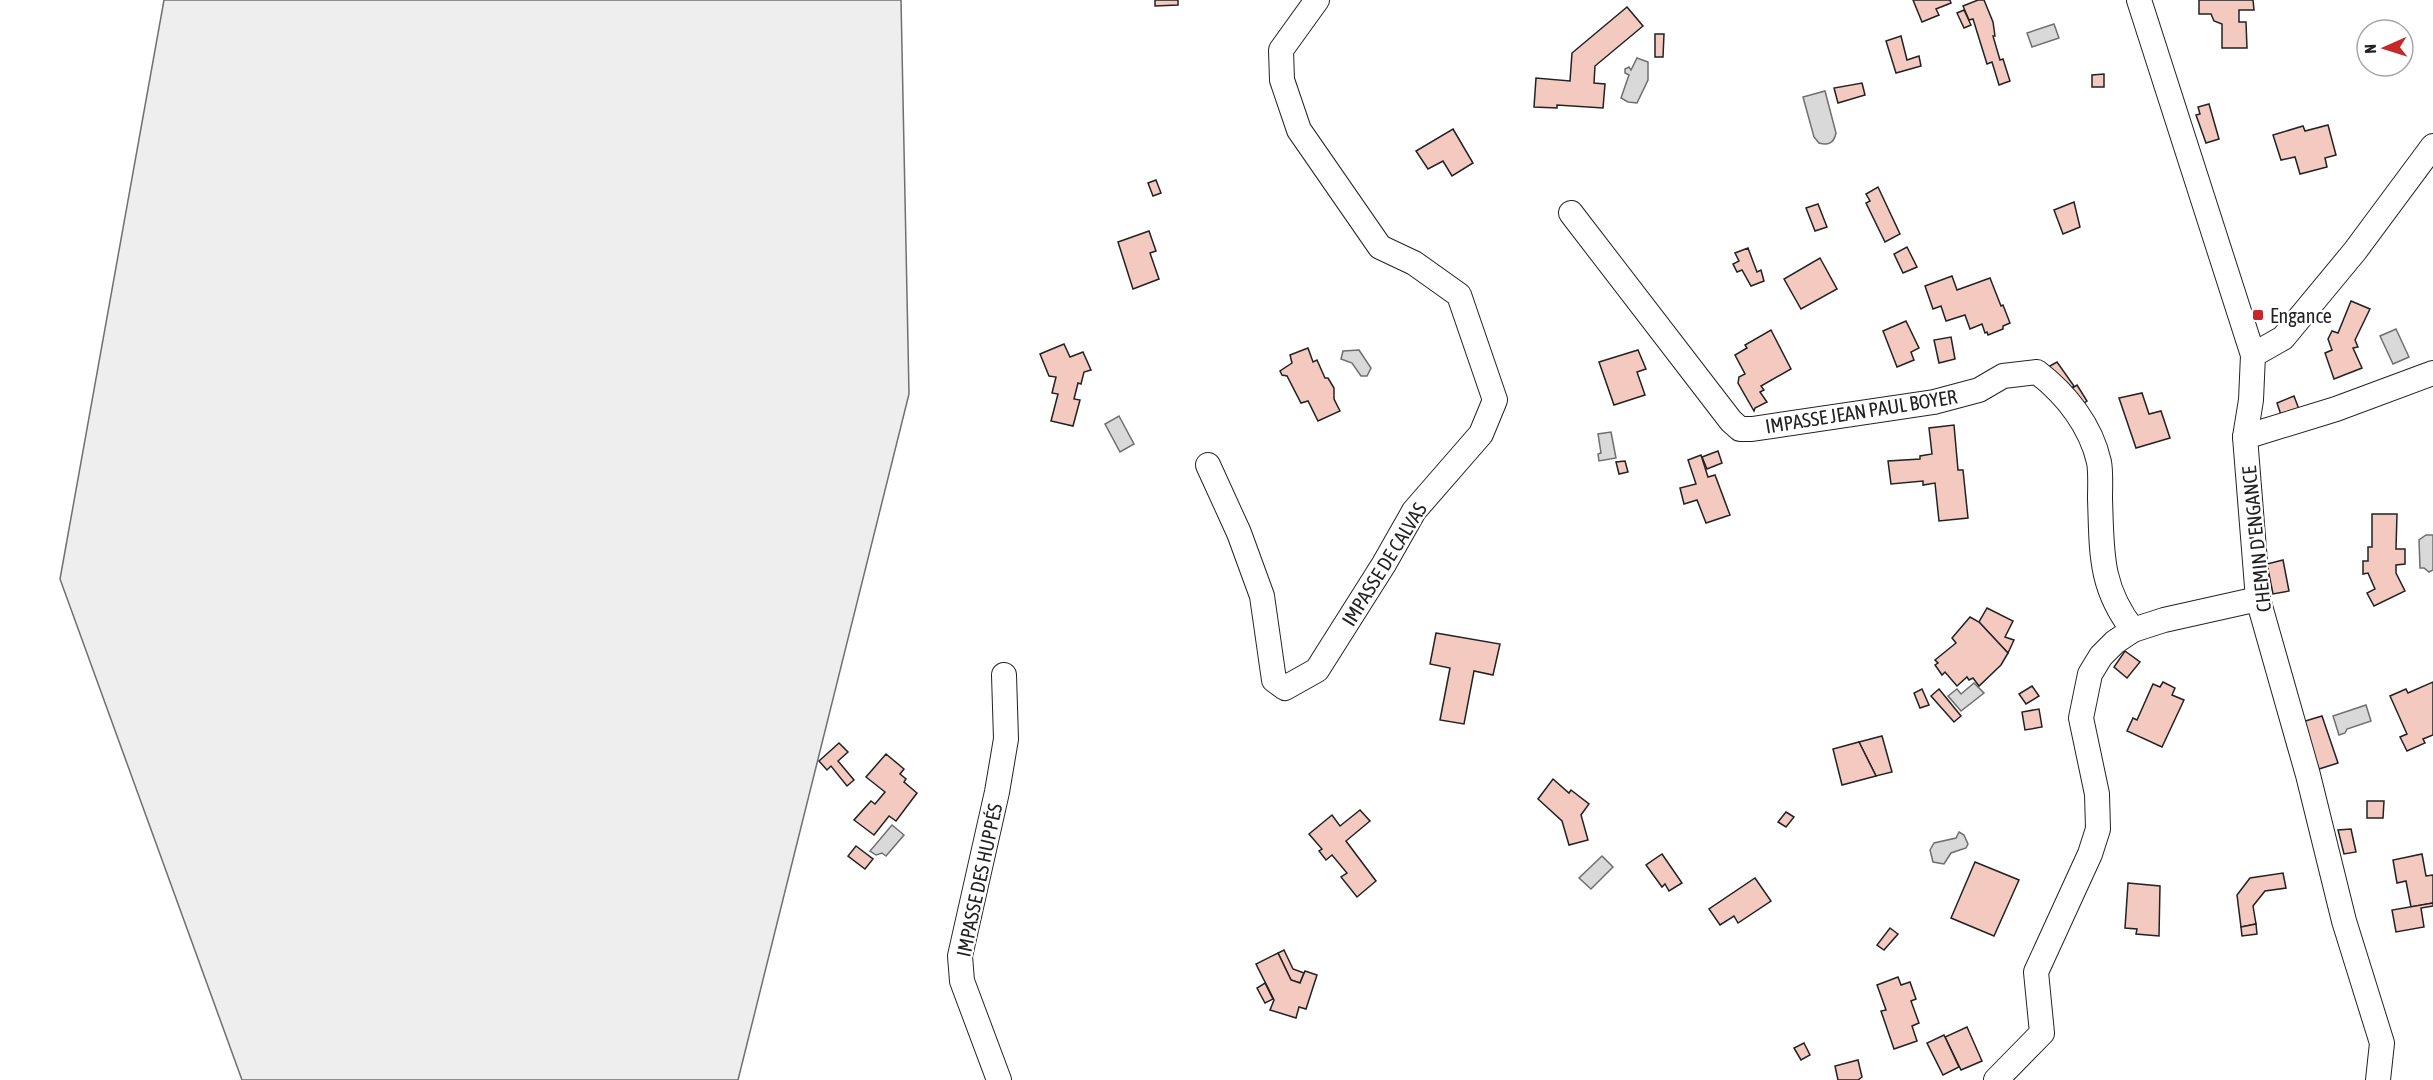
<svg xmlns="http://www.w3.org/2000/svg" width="2433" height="1080" font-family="'Asap Condensed',sans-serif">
<rect width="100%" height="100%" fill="#fff"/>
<path fill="#eee" stroke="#6f6f6f" stroke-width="1.5" d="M164,0H901L909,394L738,1080H242L60,579Z"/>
<g fill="#d9d9d9" stroke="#6f6f6f" stroke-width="1.5">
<path d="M2054,24L2059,38L2032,47L2027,33Z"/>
<path d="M1637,58L1648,62V80L1637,103L1628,102L1621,98L1629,75L1625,73V69L1629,67L1631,70Z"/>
<path d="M1825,91L1836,133C1834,143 1828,146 1819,143L1814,137L1803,97Z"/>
<path d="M2396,329L2409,357L2393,364L2380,336Z"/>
<path d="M1359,350L1371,368L1367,376H1361L1352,363L1341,359L1343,351Z"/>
<path d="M1119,416L1134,444L1120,452L1105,424Z"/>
<path d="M1611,432L1616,458L1599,461L1598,454L1601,453L1598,434Z"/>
<path d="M2426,535H2433V570L2429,572L2424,568H2420L2419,540Z"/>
<path d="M1974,683L1984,693L1961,711L1948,696L1957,689L1961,694Z"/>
<path d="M2366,705L2371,721L2347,729L2345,733L2339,735L2333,716Z"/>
<path d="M892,825L904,835L886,856L882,853L876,855L870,851Z"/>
<path d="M1959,832L1964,835L1968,844L1966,848L1951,853L1944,864L1933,862L1930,850L1934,843L1956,838Z"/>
<path d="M1602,856L1613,867L1591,889L1579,878Z"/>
</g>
<g fill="#f3c9c0" stroke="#222" stroke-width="1.5">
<path d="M1155,0H1178V5L1155,6Z"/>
<path d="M1913,0H1950L1951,3L1936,9L1939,15L1922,22Z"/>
<path d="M1978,0H1984L1993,22L1995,36H1993L2000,60L2003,59L2010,81L1999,85L1992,62L1987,64L1973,19L1969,20L1963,6Z"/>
<path d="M2199,0H2253L2254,10H2239V22H2246L2247,48H2222V24L2214,21L2211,14H2199Z"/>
<path d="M1627,7L1643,26L1595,66L1594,83L1605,84L1603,108L1557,105V108L1534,107L1536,78L1570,81L1572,53Z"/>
<path d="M1964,10L1971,25L1964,28L1957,13Z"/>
<path d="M1655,34H1664L1663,57H1655Z"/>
<path d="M1901,36L1907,60L1919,56L1921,66L1896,73L1886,41Z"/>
<path d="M2104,74V87H2092V75Z"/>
<path d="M1862,83L1865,95L1838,103L1834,88Z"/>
<path d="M2209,104L2219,139L2206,143L2196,115L2200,114L2198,107Z"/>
<path d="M2328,125L2336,155L2325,158L2327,167L2300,174L2295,157L2281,160L2273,135L2303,126L2305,131Z"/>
<path d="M1453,129L1473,163L1452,176L1443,161L1428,169L1416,151Z"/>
<path d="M1156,180L1161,193L1153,196L1148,183Z"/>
<path d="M1878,187L1900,234L1885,242L1866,203L1870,201L1866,194Z"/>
<path d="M2074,202L2080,227L2063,234L2054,210Z"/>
<path d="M1818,204L1827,227L1815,231L1806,208Z"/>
<path d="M1149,231L1156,251L1150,253L1159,279L1133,289L1118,242Z"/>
<path d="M1907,247L1917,267L1903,273L1894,254Z"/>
<path d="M1748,248L1757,272L1761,270L1764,281L1751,286L1742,270L1737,272L1733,264L1739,261L1735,253Z"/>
<path d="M1820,258L1837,289L1801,309L1784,279Z"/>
<path d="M1952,276L1957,290L1990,278L2001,306L2003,305L2010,323L2003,326V329L1988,335L1987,332L1985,333L1982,324L1970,329L1965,315L1946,321L1941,306L1933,309L1925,286Z"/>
<path d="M2351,301L2370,309L2355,340L2358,347L2353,348L2362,368L2334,379L2325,353L2332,350L2328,339L2332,331L2338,333Z"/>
<path d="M1906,321L1919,348L1911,352L1914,360L1897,367L1883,331Z"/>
<path d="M1771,330L1791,369L1761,386L1764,390L1760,392L1767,402L1755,408L1754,411L1738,383L1739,377L1745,374L1735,355L1747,348L1745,345Z"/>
<path d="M1951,337L1955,359L1939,363L1934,340Z"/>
<path d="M1064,344L1070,357L1083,352L1091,370L1084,372L1081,384L1078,383L1074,399L1080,400L1073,426L1051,421L1058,394L1052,393L1056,377L1049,376L1040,354Z"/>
<path d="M1308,348L1313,362L1317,360L1325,378H1328L1334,388V399L1340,411L1318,421L1308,401L1301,403L1287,376L1282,375L1280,371L1292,363L1290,355Z"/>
<path d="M1638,350L1646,369L1637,372L1645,395L1614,405L1599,362Z"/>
<path d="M2057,362L2074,386L2066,392L2048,367Z"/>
<path d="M2077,385L2087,401L2078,407L2066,392Z"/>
<path d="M2142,393L2149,414L2161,411L2170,438L2136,448L2119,398Z"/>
<path d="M2294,396L2300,412L2282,418L2277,403Z"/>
<path d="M1954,425L1958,470H1963L1968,518L1939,521L1935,483L1923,485V481L1891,484L1888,461L1920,459V456L1932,454L1929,428Z"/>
<path d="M1718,451L1722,463L1707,469L1702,457Z"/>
<path d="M1701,455L1708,477L1715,475L1730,515L1706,523L1697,500L1684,504L1680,488L1696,484L1688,460Z"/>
<path d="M1625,461L1628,472L1619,474L1616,462Z"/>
<path d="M2372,514H2397L2396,549H2405V564L2396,565V573L2405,591L2374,606L2367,593L2375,589L2368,573L2363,574V561H2368V547H2372Z"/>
<path d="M2283,560L2289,591L2273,594L2267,564Z"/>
<path d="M1987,608L2013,621L2005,637L2014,640L2008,653L1979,622Z"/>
<path d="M1970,617L1979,622L2008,653L2001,665L1979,686L1973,678L1969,680L1967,677L1957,686L1945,672L1942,675L1935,665L1938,663L1935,660L1956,643L1952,638Z"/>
<path d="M1436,633L1500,644L1493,675L1474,671L1464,724L1440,720L1450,668L1430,664Z"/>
<path d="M2125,651L2140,662L2127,678L2114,667Z"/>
<path d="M2163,682L2175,688L2172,695L2184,700L2162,747L2127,731L2133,718L2137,720L2153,684L2160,687Z"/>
<path d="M2433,682V735L2423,739L2425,743L2407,751L2400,737L2407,734L2390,696L2406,689L2408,693Z"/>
<path d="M2032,686L2039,696L2026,704L2019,694Z"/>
<path d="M1922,689L1929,705L1920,708L1914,693Z"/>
<path d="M1939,689L1961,716L1954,722L1931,696Z"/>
<path d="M2039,709L2042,727L2025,730L2022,712Z"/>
<path d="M2322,716L2338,763L2319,769L2302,722Z"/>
<path d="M1882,736L1892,772L1876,776L1859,742Z"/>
<path d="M1859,742L1876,776L1842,785L1833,749Z"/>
<path d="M839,743L848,752L838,761L854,780L847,786L831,766L827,770L819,761Z"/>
<path d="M886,754L904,769L900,774L906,779L904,782L917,793L896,821L889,816L874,835L854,820L871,801L875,804L885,792L866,777Z"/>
<path d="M1553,779L1569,793L1571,790L1589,804L1581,815L1588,840L1569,845L1562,821L1538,799Z"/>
<path d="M2367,801H2384L2383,818H2367Z"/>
<path d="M1360,810L1370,821L1346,841L1376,881L1357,897L1341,877L1347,873L1332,855L1326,860L1319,851L1322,849L1309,834L1332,815L1340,826Z"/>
<path d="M1786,812L1794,817L1786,827L1778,822Z"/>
<path d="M2351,829L2356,852L2344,854L2338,830Z"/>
<path d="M856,846L873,859L865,869L848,856Z"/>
<path d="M1662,854L1682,883L1669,891L1665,884L1662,887L1646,865Z"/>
<path d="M2422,854L2426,876L2433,875V903L2411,907L2406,881L2397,883L2393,860Z"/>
<path d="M1975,862L2019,880L1994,936L1951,918Z"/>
<path d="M2283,873L2286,888L2265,891L2253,906L2256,924L2241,927L2237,895L2250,878Z"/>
<path d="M1755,878L1771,901L1738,923L1734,916L1720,925L1709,909Z"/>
<path d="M2128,883L2160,886L2159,936L2136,934L2137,929L2125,928Z"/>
<path d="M2433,903V906L2421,908L2424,927L2396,932L2392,910Z"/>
<path d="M2256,924L2257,934L2242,936L2241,927Z"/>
<path d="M1890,928L1898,934L1884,950L1877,945Z"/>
<path d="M1284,950L1293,969L1304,973L1300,983L1291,980L1278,953Z"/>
<path d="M1278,953L1291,980L1300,983L1305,971L1317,975L1306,1009L1299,1007L1296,1018L1270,1010L1274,1000L1256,964Z"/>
<path d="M1898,977L1901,985L1910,982L1916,999L1911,1001L1919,1023L1912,1026L1917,1041L1894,1049L1881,1011L1886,1010L1877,985Z"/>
<path d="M1265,983L1273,999L1265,1003L1257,988Z"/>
<path d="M1967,1027L1982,1061L1961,1070L1945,1037Z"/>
<path d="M1944,1035L1959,1067L1943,1075L1927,1043Z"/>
<path d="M1804,1043L1810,1055L1801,1060L1794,1048Z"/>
<path d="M1858,1060L1862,1077L1858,1080H1838L1835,1066Z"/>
</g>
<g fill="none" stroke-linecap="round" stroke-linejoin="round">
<g stroke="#222" stroke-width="26">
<g id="minor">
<path d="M2139,0L2253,355L2251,400L2245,437L2258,599L2308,775L2344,921L2382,1043L2378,1080"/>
<path d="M1571,213L1731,421L1740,429H1752L1934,402L1979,390L2003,376L2037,372C2066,394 2091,426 2099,462C2101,473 2100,487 2100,499C2102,551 2099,586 2133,630"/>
<path d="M2253,355L2283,338L2355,251L2433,146"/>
<path d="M2245,437L2336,409L2433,373"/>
<path d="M1208,465L1239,533L1262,596L1274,680L1285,688L1317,670L1384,564L1414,511L1481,434L1495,400L1459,295L1414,263L1380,247L1299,130L1282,80L1281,50L1317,0"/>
<path d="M999,1080L962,981L960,956L997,792L1006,739L1004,675"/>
<path d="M1996,1080L2042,1033L2036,972L2090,854L2098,829L2097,794L2081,718L2090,674L2101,656L2115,642L2133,630L2164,620L2258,599"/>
</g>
</g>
<use href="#minor" stroke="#fff" stroke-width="24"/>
</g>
<rect fill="#c62828" stroke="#fff" stroke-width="2" x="2252" y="309" width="12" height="12" rx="3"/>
<g text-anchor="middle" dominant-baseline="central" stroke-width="4.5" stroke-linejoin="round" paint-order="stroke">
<g font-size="20" fill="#222" stroke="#fff" text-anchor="start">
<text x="2270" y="315">Engance</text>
</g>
<g font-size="20" fill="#222" stroke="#fff">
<text transform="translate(1861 411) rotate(-9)">IMPASSE JEAN PAUL BOYER</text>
<text transform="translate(2256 539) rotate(-96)">CHEMIN D'ENGANCE</text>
<text transform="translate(1384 564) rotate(-58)">IMPASSE DE CALVAS</text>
<text transform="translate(979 880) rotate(-78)">IMPASSE DES HUPPÉS</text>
</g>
</g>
<g transform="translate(2385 48) rotate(267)"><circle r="28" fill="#ffffff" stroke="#a7a7a7" stroke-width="1.5"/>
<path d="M0-4.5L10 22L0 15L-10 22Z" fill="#c62828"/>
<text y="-9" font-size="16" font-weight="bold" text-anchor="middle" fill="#222222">N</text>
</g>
</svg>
